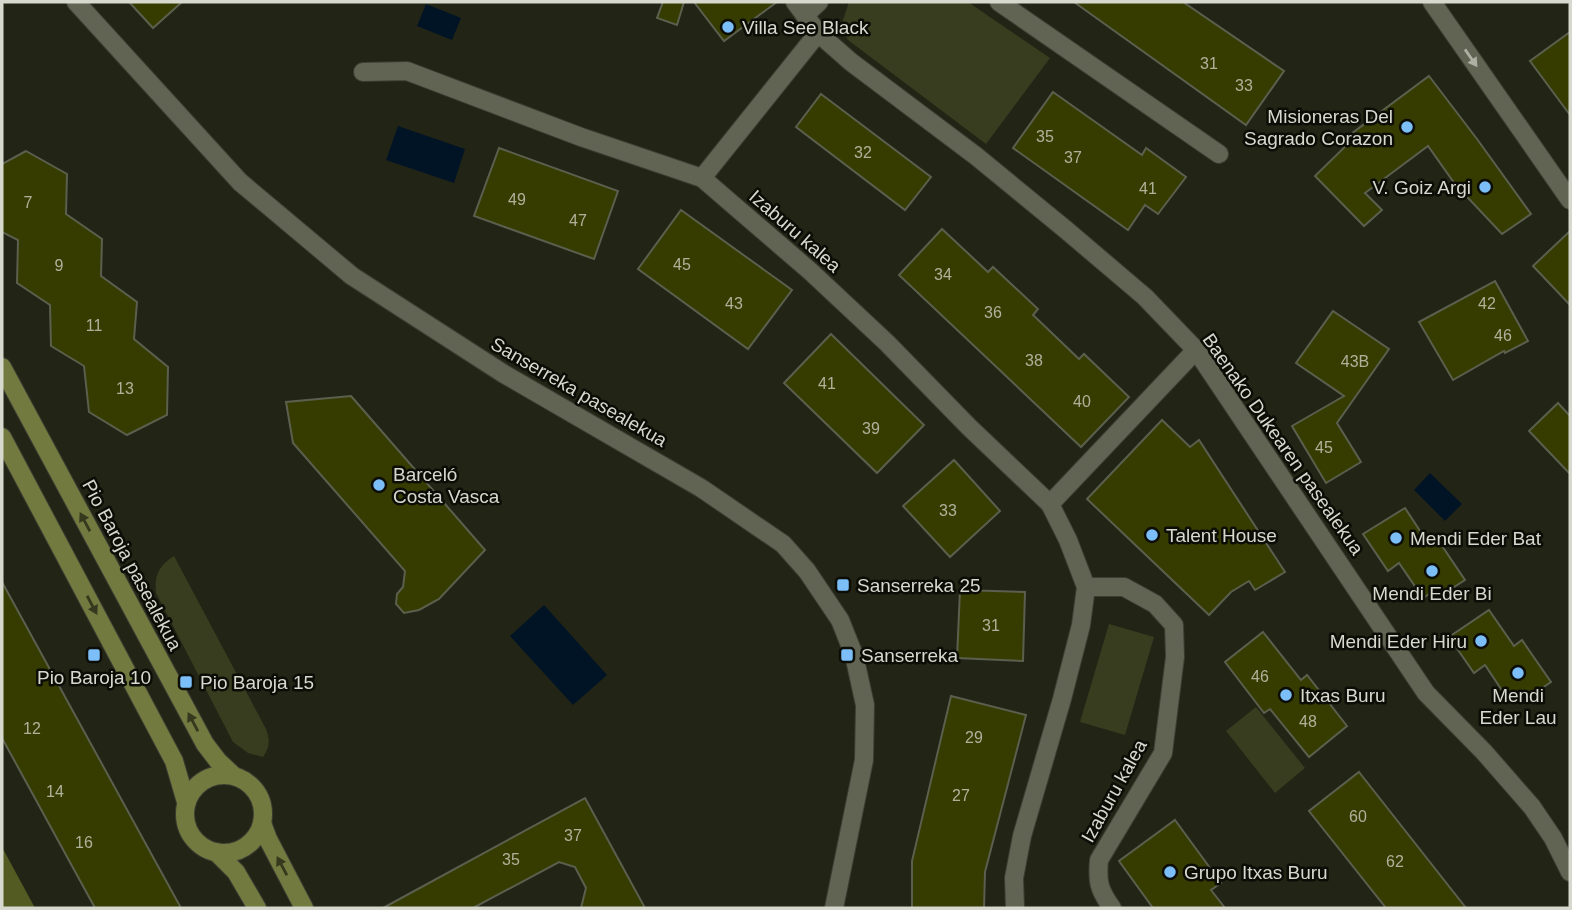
<svg xmlns="http://www.w3.org/2000/svg" width="1572" height="910" font-family="Helvetica,sans-serif">
<rect width="100%" height="100%" fill="#222415"/>
<g fill="#383d1f">
<path d="M849,2H968L1050,58L986,144L848,40L841,26Z"/>
<path d="M174,556L266,729C270,740 270,747 263,757L248,753L233,742L156,593C154,576 159,565 174,556Z"/>
<path d="M1109,624L1154,637L1125,735L1080,722Z"/>
<path d="M1256,707L1305,768L1275,793L1226,731Z"/>
</g>
<path fill="#535a22" d="M2,847L35,908H2Z"/>
<g fill="#001426">
<path d="M426,4L461,18L452,40L417,26Z"/>
<path d="M398,126L465,149L454,183L386,160Z"/>
<path d="M1430,473L1462,504L1445,521L1414,490Z"/>
<path d="M544,605L607,675L573,705L510,636Z"/>
</g>
<g fill="#363c00" stroke="#5b5f4d" stroke-width="2">
<path d="M129,2H182L153,28Z"/>
<path d="M663,2H684L677,25L657,18Z"/>
<path d="M694,2H777L724,41Z"/>
<path d="M1074,2H1183L1284,71L1246,125Z"/>
<path d="M1570,32V115L1530,61Z"/>
<path d="M1429,76L1477,139L1531,214L1502,234L1455,184L1428,146L1365,193L1382,210L1364,226L1315,176L1354,138L1351,134Z"/>
<path d="M1053,92L1142,155L1146,148L1186,177L1158,214L1145,205L1128,230L1013,148Z"/>
<path d="M821,94L931,177L905,210L796,127Z"/>
<path d="M499,148L618,191L594,259L474,216Z"/>
<path d="M26,151L67,174L66,214L102,239L101,276L137,302L134,339L168,367L167,415L127,435L89,412L84,366L51,346L50,305L17,283L18,240L2,232V164Z"/>
<path d="M681,210L792,290L748,349L638,269Z"/>
<path d="M942,229L988,272L993,267L1038,309L1033,315L1079,359L1084,354L1129,397L1081,447L899,275Z"/>
<path d="M1570,231V305L1533,266Z"/>
<path d="M1495,281L1528,341L1505,353L1504,351L1453,380L1419,322Z"/>
<path d="M1333,311L1389,349L1337,423L1361,462L1326,483L1292,426L1344,396L1296,363Z"/>
<path d="M831,334L924,425L877,473L784,383Z"/>
<path d="M351,396L485,550L439,599L419,610L404,613L396,604L397,594L403,587L405,571L293,443L286,402Z"/>
<path d="M1558,403L1570,416V474L1529,431Z"/>
<path d="M1162,420L1190,447L1199,440L1285,572L1255,590L1249,581L1231,592L1209,615L1087,499Z"/>
<path d="M954,460L1000,511L950,557L903,506Z"/>
<path d="M1405,508L1428,543L1436,537L1465,580L1440,596L1435,590L1423,598L1399,563L1388,571L1363,534Z"/>
<path d="M2,582L181,908H95L2,738Z"/>
<path d="M960,590L1025,592L1023,661L957,658Z"/>
<path d="M1489,610L1514,646L1522,640L1551,682L1527,698L1523,692L1509,701L1485,665L1474,673L1449,637Z"/>
<path d="M1263,632L1301,680L1307,675L1347,726L1309,757L1270,709L1264,713L1225,662Z"/>
<path d="M951,696L1026,715L985,872L984,908H912V861Z"/>
<path d="M1359,772L1466,908H1386L1309,811Z"/>
<path d="M585,798L645,908H581L586,888L575,867L559,862L473,908H383Z"/>
<path d="M1175,820L1221,883L1211,890L1225,908H1153L1119,861Z"/>
</g>
<g fill="none" stroke-linecap="round" stroke-linejoin="round">
<g stroke="#3c3e33" stroke-width="20">
<g id="street">
<path d="M76,2L240,182L352,276L504,374L701,488L783,544L807,571L840,620L854,655L865,705L864,760L834,908"/>
<path d="M795,2L818,33L851,62L976,156L1065,229L1145,297L1196,350L1426,693L1484,752L1532,807L1553,838L1570,872"/>
<path d="M999,2L1219,154"/>
<path d="M1432,2L1570,200"/>
<path d="M805,15L819,2"/>
<path d="M363,72L407,71L581,137L702,178L810,271L887,343L969,427L1050,504L1068,540L1086,587L1081,625L1062,699L1022,836L1014,878L1015,908"/>
<path d="M702,178L818,33"/>
<path d="M1050,504L1196,350"/>
<path d="M1086,587H1124L1155,604L1174,625L1175,657L1163,753L1099,860C1097,882 1099,890 1112,908"/>
</g>
</g>
<g stroke="#3c3e33" stroke-width="20">
<g id="secondary">
<path d="M2,367L205,744L218,761L234,776"/>
<path d="M2,437L174,761L186,802"/>
<circle cx="224" cy="814" r="39"/>
<path d="M262,823L268,839L304,908"/>
<path d="M216,852L236,872L257,908"/>
</g>
</g>
<use href="#street" stroke="#616452" stroke-width="18"/>
<use href="#secondary" stroke="#737a3f" stroke-width="18"/>
</g>
<defs><path id="oneway-solid" d="M-6-.8H1V-3.2L6.5 0L1 3.2V.8H-6Z" transform="scale(1.75)"/></defs>
<use fill="#aeb0a3" href="#oneway-solid" transform="translate(1471 58) rotate(55)"/>
<g fill="#35391d">
<use href="#oneway-solid" transform="translate(85 522) rotate(-118)"/>
<use href="#oneway-solid" transform="translate(92 605) rotate(62)"/>
<use href="#oneway-solid" transform="translate(193 722) rotate(-118)"/>
<use href="#oneway-solid" transform="translate(282 866) rotate(-118)"/>
</g>
<g fill="#7bbef8" stroke="#0c0d06" stroke-width="2.5">
<circle cx="728" cy="27" r="7"/>
<circle cx="1407" cy="127" r="7"/>
<circle cx="1485" cy="187" r="7"/>
<circle cx="379" cy="485" r="7"/>
<circle cx="1152" cy="535" r="7"/>
<circle cx="1396" cy="538" r="7"/>
<circle cx="1432" cy="571" r="7"/>
<rect x="836" y="578" width="14" height="14" rx="3.5"/>
<circle cx="1481" cy="641" r="7"/>
<rect x="87" y="648" width="14" height="14" rx="3.5"/>
<rect x="840" y="648" width="14" height="14" rx="3.5"/>
<circle cx="1518" cy="673" r="7"/>
<rect x="179" y="675" width="14" height="14" rx="3.5"/>
<circle cx="1286" cy="695" r="7"/>
<circle cx="1170" cy="872" r="7"/>
</g>
<g text-anchor="middle" dominant-baseline="central" stroke-width="5" stroke-linejoin="round" paint-order="stroke">
<g font-size="16" fill="#afb29a">
<text x="1209" y="63">31</text>
<text x="1244" y="85">33</text>
<text x="1045" y="136">35</text>
<text x="863" y="152">32</text>
<text x="1073" y="157">37</text>
<text x="1148" y="188">41</text>
<text x="517" y="199">49</text>
<text x="28" y="202">7</text>
<text x="578" y="220">47</text>
<text x="682" y="264">45</text>
<text x="59" y="265">9</text>
<text x="943" y="274">34</text>
<text x="734" y="303">43</text>
<text x="1487" y="303">42</text>
<text x="993" y="312">36</text>
<text x="94" y="325">11</text>
<text x="1503" y="335">46</text>
<text x="1034" y="360">38</text>
<text x="1355" y="361">43B</text>
<text x="827" y="383">41</text>
<text x="125" y="388">13</text>
<text x="1082" y="401">40</text>
<text x="871" y="428">39</text>
<text x="1324" y="447">45</text>
<text x="948" y="510">33</text>
<text x="991" y="625">31</text>
<text x="1260" y="676">46</text>
<text x="1308" y="721">48</text>
<text x="32" y="728">12</text>
<text x="974" y="737">29</text>
<text x="55" y="791">14</text>
<text x="961" y="795">27</text>
<text x="1358" y="816">60</text>
<text x="573" y="835">37</text>
<text x="84" y="842">16</text>
<text x="511" y="859">35</text>
<text x="1395" y="861">62</text>
</g>
<g font-size="19" fill="#d7d9ce" stroke="#0c0d06" text-anchor="start">
<text x="742" y="27">Villa See Black</text>
<text x="1393" y="116" text-anchor="end">Misioneras Del<tspan x="1393" dy="22">Sagrado Corazon</tspan></text>
<text x="1471" y="187" text-anchor="end">V. Goiz Argi</text>
<text x="393" y="474">Barceló<tspan x="393" dy="22">Costa Vasca</tspan></text>
<text x="1166" y="535">Talent House</text>
<text x="1410" y="538">Mendi Eder Bat</text>
<text x="857" y="585">Sanserreka 25</text>
<text x="1432" y="593" text-anchor="middle">Mendi Eder Bi</text>
<text x="1467" y="641" text-anchor="end">Mendi Eder Hiru</text>
<text x="861" y="655">Sanserreka</text>
<text x="94" y="677" text-anchor="middle">Pio Baroja 10</text>
<text x="200" y="682">Pio Baroja 15</text>
<text x="1300" y="695">Itxas Buru</text>
<text x="1518" y="695" text-anchor="middle">Mendi<tspan x="1518" dy="22">Eder Lau</tspan></text>
<text x="1184" y="872">Grupo Itxas Buru</text>
</g>
<g font-size="19" fill="#d7d9ce" stroke="#0c0d06">
<text transform="translate(795 231) rotate(41)">Izaburu kalea</text>
<text transform="translate(579 392) rotate(30)">Sanserreka pasealekua</text>
<text transform="translate(1283 444) rotate(55)">Baenako Dukearen pasealekua</text>
<text transform="translate(132 565) rotate(62)">Pio Baroja pasealekua</text>
<text transform="translate(1114 791) rotate(-61)">Izaburu kalea</text>
</g>
</g>
<rect width="1572" height="910" fill="none" stroke="#d7d9ce" stroke-width="7"/>
</svg>
